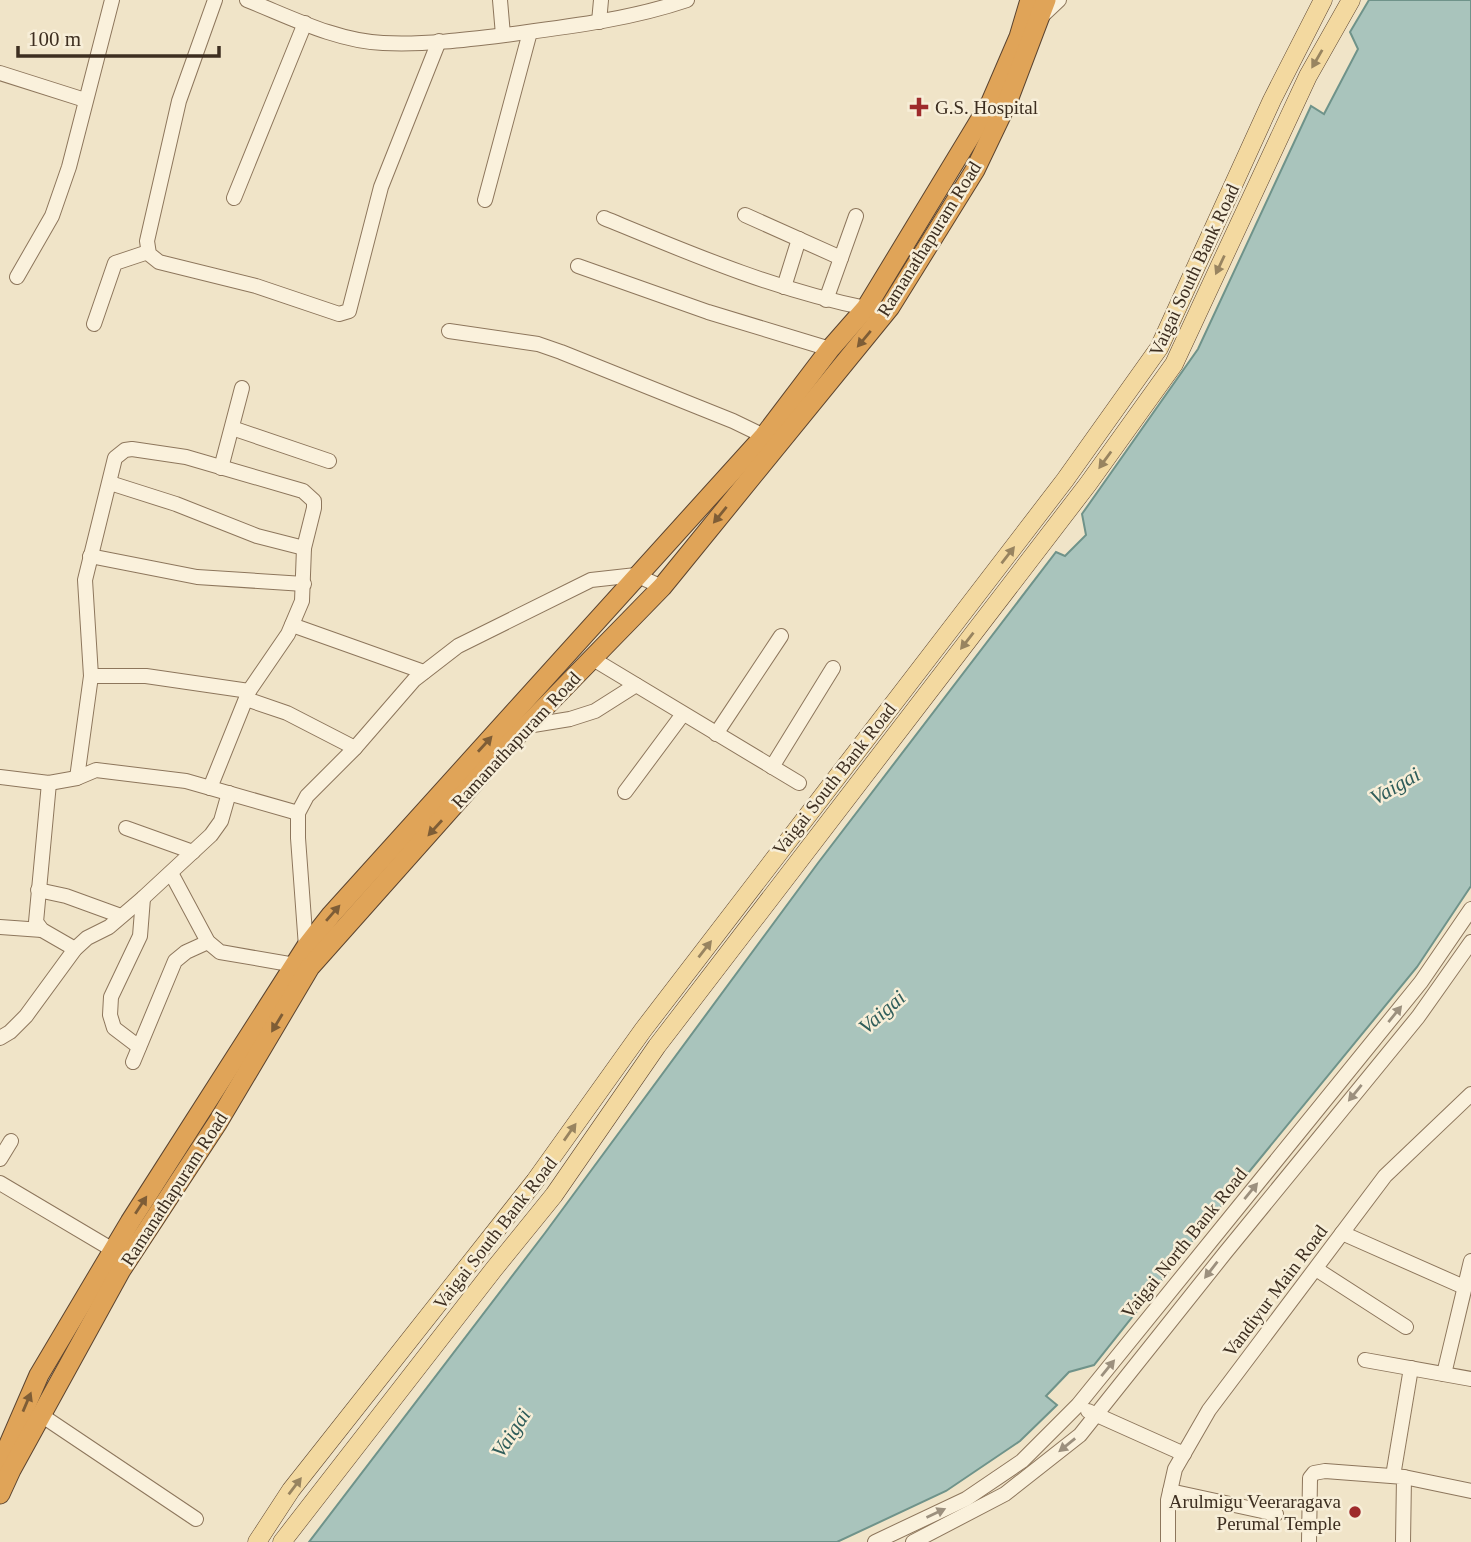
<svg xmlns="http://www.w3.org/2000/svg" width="1471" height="1542" font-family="Georgia,serif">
<rect width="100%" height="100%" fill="#f0e4c8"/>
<path fill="#a9c4bc" stroke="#6f938a" stroke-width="2" d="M1369,0H1471V886L1417,967L1203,1228L1094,1365L1069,1372L1046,1396L1057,1405L1020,1441L946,1491L837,1542H309L545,1233L818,863L1056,552L1065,556L1086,535L1082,514L1198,349L1311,106L1324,114L1358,49L1350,32Z"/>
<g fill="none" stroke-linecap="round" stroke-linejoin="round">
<g stroke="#8d765c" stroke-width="16">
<g id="minor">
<path d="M215,0L179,101L147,241L149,254L159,262L256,286L339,314L349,311L381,187L439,41"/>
<path d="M247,0C290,17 336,41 383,43C423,45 465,40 505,35C566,27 628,20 687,0"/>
<path d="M500,0L503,35"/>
<path d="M1041,17L1059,0"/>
<path d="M599,22L601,0"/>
<path d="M0,73L85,100"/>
<path d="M234,198L305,23"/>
<path d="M485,200L530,32"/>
<path d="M745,215L841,258"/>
<path d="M604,218C689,253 775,290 866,308"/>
<path d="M578,266L708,312L830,349"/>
<path d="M17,277L52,216L69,167L112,0"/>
<path d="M784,287L799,239"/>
<path d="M826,300L856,216"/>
<path d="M94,324L115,263L148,252"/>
<path d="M449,331L538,344L561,352L733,421L764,436"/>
<path d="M232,428L329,461"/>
<path d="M221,468L242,388"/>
<path d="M110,483L176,504L257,536L304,548"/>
<path d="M90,556L197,577L304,584"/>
<path d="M292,625L424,672"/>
<path d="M593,659L799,783"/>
<path d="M91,676H146L249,691"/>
<path d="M246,699L287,713L355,748"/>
<path d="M527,726L570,719L595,711L636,685"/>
<path d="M716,734L781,636"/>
<path d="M772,767L833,668"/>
<path d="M0,777L49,783L77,778L96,770L186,781L298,813"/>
<path d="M77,778L91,676L85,580L115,458L125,450L132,449L186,457L303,491L314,501V508L304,548L302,601L288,634L249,691L210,788"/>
<path d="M49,783L36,922L42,930L75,949"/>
<path d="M625,792L683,714"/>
<path d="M126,828L193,852"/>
<path d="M171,873L208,942L220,952L295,965"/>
<path d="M38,890L66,896L121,916"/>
<path d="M0,927L42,930"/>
<path d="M306,947L298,838V813L307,796L355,748L414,680L458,646L591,580L636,575L662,587"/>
<path d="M0,1038L10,1032L26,1016L75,949L87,938L109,927L143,898L211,835L221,821L229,793"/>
<path d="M139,1047L114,1028L110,1015L111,997L140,936L143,898"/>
<path d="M133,1062L175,961L186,952L208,942"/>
<path d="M0,1159L11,1141"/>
<path d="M0,1183L113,1250"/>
<path d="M1342,1233L1464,1287"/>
<path d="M1316,1269L1406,1327"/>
<path d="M1365,1360L1471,1379"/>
<path d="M1444,1374L1471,1261"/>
<path d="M1088,1411L1184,1454"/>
<path d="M41,1415L196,1519"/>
<path d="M1393,1476L1411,1368"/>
<path d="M1404,1477L1471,1491"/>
<path d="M1170,1491L1276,1514"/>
<path d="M875,1542L966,1499L1022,1461L1078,1405L1421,982L1471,909"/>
<path d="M913,1542L1005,1494L1080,1435L1225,1253L1418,1017L1471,942"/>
<path d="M1168,1542V1500L1175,1469L1209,1410L1385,1176L1471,1094"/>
<path d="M1309,1542L1310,1478L1314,1473L1325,1471L1404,1477L1403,1542"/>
</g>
</g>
<g stroke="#5b4430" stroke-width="19">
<g id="major">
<path d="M257,1542L291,1490L535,1181L643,1030L1065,480L1159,348L1272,100L1323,0"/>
<path d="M282,1542L494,1269L554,1195L657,1046L1088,484L1174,364L1308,76L1351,0"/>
</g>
</g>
<g stroke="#5b4430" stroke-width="21">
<g id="highway">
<path d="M0,1465L39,1375L130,1222L306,947L331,915L764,436L830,349L866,308L991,102L1019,37L1030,0"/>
<path d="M0,1494L11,1470L121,1270L218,1122L310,967L504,749L662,587L890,307L975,170L1007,103L1046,0"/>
</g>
</g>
<use href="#minor" stroke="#faf1dc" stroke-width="14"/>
<use href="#major" stroke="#f3d9a0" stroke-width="18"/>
<use href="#highway" stroke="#e0a458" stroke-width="19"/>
</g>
<defs><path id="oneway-solid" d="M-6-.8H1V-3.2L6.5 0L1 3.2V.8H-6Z" transform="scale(1.75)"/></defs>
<g fill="#988460">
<use href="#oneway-solid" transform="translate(1317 59) rotate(120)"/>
<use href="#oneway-solid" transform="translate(1220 265) rotate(115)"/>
<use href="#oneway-solid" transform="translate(1105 460) rotate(126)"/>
<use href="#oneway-solid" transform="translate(1008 555) rotate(-52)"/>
<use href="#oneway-solid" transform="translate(967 641) rotate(128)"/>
<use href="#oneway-solid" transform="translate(705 949) rotate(-52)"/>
<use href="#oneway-solid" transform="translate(570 1132) rotate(-55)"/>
<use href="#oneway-solid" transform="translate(295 1486) rotate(-53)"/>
</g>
<g fill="#7e5d36">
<use href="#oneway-solid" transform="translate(864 339) rotate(130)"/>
<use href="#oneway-solid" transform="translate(720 515) rotate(129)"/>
<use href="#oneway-solid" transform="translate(485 744) rotate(-48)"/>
<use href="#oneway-solid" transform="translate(435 828) rotate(132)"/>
<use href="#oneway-solid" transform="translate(333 913) rotate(-49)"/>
<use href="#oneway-solid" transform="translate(277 1023) rotate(121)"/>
<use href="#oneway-solid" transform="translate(141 1205) rotate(-57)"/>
<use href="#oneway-solid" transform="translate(27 1402) rotate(-67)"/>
</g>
<g fill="#9c907e">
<use href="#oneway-solid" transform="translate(1395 1014) rotate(-51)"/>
<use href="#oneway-solid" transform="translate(1355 1093) rotate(129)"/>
<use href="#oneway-solid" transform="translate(1251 1191) rotate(-51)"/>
<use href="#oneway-solid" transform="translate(1211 1270) rotate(128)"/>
<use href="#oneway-solid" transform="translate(1108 1368) rotate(-51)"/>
<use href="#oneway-solid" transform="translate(1067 1445) rotate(141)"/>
<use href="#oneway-solid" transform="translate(936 1513) rotate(-25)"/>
</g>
<g fill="#9e2a2b" stroke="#f7eed8" stroke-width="2.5">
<path d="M915.5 96.5h7v7h7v7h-7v7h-7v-7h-7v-7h7z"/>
<circle cx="1355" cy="1512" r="7"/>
</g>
<g text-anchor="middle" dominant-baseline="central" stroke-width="5" stroke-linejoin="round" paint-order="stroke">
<g font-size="19" fill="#3d2e20" stroke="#f7eed8" text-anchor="start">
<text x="935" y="107">G.S. Hospital</text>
<text x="1341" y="1501" text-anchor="end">Arulmigu Veeraragava<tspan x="1341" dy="22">Perumal Temple</tspan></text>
</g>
<g font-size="19" fill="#3d2e20" stroke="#f7eed8">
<text transform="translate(929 239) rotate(-58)">Ramanathapuram Road</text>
<text transform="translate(1194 270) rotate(-65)">Vaigai South Bank Road</text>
<text transform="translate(516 740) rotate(-47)">Ramanathapuram Road</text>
<text transform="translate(834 779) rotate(-52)">Vaigai South Bank Road</text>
<text transform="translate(174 1189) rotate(-57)">Ramanathapuram Road</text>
<text transform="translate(495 1233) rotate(-52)">Vaigai South Bank Road</text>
<text transform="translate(1184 1243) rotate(-51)">Vaigai North Bank Road</text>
<text transform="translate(1275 1291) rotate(-53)">Vandiyur Main Road</text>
</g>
<g font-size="21" font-style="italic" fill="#2f5d5a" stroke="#f7eed8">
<text transform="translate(1395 786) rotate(-30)">Vaigai</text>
<text transform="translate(882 1012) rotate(-41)">Vaigai</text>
<text transform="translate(511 1433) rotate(-57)">Vaigai</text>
</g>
</g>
<path d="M18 46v10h201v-10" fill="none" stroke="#3d2e20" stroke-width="3.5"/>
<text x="28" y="46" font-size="21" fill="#3d2e20" stroke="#f7eed8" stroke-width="5" paint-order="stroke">100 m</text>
</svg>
